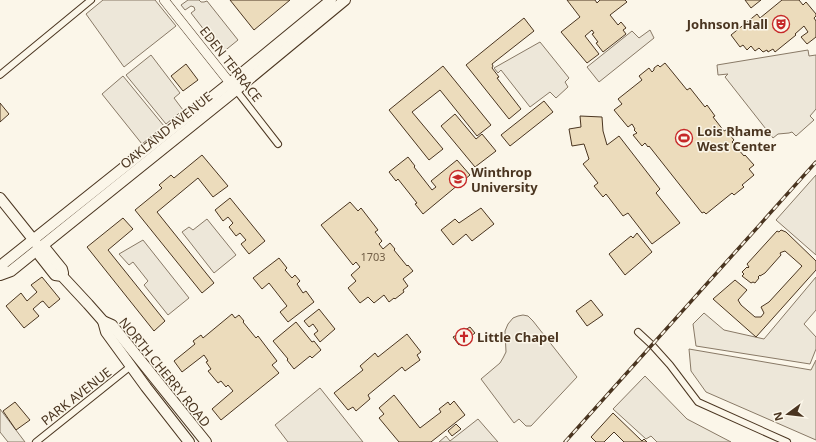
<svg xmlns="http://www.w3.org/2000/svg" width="816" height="442" font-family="'Noto Sans',sans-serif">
<rect width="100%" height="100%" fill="#fbf6e9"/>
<g fill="#ede7d9" stroke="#887966">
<path d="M103,0H155L176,26L124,67L86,14Z"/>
<path d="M188,0H199L201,2H204L207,1L238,40L222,53L191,13L195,10L194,7L191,6L185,10L181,5Z"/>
<path d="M650,30L654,38L599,82L587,67L632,31L639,38Z"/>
<path d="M540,42L569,78L565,82L568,87L556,98L550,92L530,107L501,70L498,73L494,68Z"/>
<path d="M808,50L809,56L816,55V109L810,116L814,120L796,136L792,132L789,133L778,134L773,138L725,77L728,74L718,75L717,65Z"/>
<path d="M151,55L180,93L174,98L183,110L166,124L126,75Z"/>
<path d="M123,76L164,126L142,144L102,94Z"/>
<path d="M816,175V255L776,220Z"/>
<path d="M207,219L236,255L214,273L182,232L189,227L193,230Z"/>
<path d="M143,240L189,298L168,315L144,285L148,281L133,262L129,265L119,254Z"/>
<path d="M816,277V310L804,324L816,337V349L810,364L696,346L693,324L704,313L724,330L764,339Z"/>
<path d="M523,315L528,316L533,321L577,377L531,426H526L519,419L514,423L481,379L500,363L503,358L506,352L505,331L508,324L513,318L518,316Z"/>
<path d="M689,349L811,370L816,360V440L706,392L691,371Z"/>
<path d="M645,376L687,419L731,442H657L651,436L646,439L613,409Z"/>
<path d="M320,388L363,442H288L275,425Z"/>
<path d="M0,409L25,442H8L0,432Z"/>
<path d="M478,419L498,442H439L446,436L450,441Z"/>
</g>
<g fill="#ecdcbc" stroke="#4a3520">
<path d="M230,0H290L254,30Z"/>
<path d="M567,0H595L597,3L600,0H625L627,2L610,15L618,25L621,22L626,28L623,30L626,34L603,52L596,43L598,42L592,34L594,33L592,30L585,36L599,54L587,63L561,32L580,17Z"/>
<path d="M745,0H761L751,8Z"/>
<path d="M782,0H799L803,5L806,2L816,14V16L814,18L816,21V37L807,44L801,37L808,32L804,26L795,34L796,35L775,52L773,49L768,52L767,50L763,52L759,48L755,51L751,46L747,50L743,45L740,47L731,35L757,14L760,18Z"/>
<path d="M524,18L534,31L492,64L493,66L492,68L499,77L497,78L521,109L509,119L466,65Z"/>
<path d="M665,63L687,90L690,88L705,107L707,105L715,116L713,117L724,131L726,130L734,140L732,142L744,156L745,155L754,165L749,169L754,175L742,185L744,187L734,195L732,193L706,214L704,212L702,213L649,146L648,147L645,143L642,146L633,135L637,133L634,130L635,129L632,124L628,127L614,110L622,104L618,99L642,80L639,76L649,68L652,72L654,70V68L658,65L660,67Z"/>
<path d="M186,64L198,80L183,91L171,76Z"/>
<path d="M443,66L491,125L477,136L440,90L412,112L443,149L429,160L389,110Z"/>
<path d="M544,101L553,112L510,146L501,135Z"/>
<path d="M0,103L9,114L0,122Z"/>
<path d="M455,114L476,139L482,134L496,151L475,167L441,126Z"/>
<path d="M580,116L602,117L603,131L607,145L619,136L660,189L656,193L680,223L652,244L628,213L623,216L606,194L603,197L594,186L598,183L583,164L589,159L584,144L572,146L569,129L581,127Z"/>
<path d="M202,155L228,186L213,197L198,178L157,212L214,283L202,293L135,210L162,188L159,185L171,175L174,178Z"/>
<path d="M408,157L415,166L414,167L432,190L436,187L431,181L457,160L470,175L423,214L415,204L417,203L398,179L396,181L389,172Z"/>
<path d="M230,198L265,241L249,254L241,244L246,240L240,233L236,236L229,227L233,223L228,217L223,221L215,210Z"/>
<path d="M350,202L358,211L361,208L378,230L375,232L382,241L379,244L383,249L390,243L395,249L394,250L407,266L408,265L413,271L403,279L408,286L403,290L404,292L395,299L394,298L389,302L384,295L374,303L368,297L360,303L348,288L356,281L351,275L360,267L356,262L353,265L321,225Z"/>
<path d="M481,208L494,224L472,241L466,234L453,245L441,230L455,219L459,223Z"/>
<path d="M123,218L133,229L108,250L165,321L154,331L87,247Z"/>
<path d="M781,230L786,232L816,261V270L756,337L713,299L735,280L747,290L738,300L741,305L755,317H761L764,313L761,307L769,302L802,266L785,251L782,252L780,253L781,255L765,273L760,276V275L758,277L759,278L755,283L753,282L751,283L742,276L744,274L742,272L747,267L748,268L749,267L747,264L777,231L779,232Z"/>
<path d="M637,233L652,252L625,275L609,254L631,236L633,238Z"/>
<path d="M279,258L287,268L285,270L292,278L295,275L300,281L297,284L303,293L306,291L314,302L288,322L280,312L287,306L269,283L262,289L253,278Z"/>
<path d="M42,277L60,299L49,308L43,301L41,302L33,309L39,316L24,328L6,306L21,293L27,301L37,292L31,285Z"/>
<path d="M591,300L603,315L587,326L576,311Z"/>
<path d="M319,309L335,329L320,342L314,334L318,331L313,324L309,327L304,321Z"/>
<path d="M232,314L235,318L239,315L244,321L243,322L256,338L258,336L277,361L272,365L279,373L221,420L212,409L233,391L228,385L226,387L221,381L218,383L208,371L211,369L206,362L208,361L204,355L182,372L174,361L195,344L193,341L201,335L203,338Z"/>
<path d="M296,322L312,342L314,341L321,350L312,358L310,356L294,369L287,360L288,359L273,341Z"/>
<path d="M470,327L475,333L459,345L453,337Z"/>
<path d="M407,334L421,352L417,355L420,360L405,371L402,367L368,395L370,399L356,411L353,407L348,410L334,393L363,370L360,366L375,353L378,357Z"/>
<path d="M394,395L420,428L441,412L439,409L448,402L450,405L454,401L465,415L431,442H399L379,418L384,414L379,408Z"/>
<path d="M15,402L30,420L16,430L3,411Z"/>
<path d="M613,413L642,441L644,439L647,442H624L614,432L604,442H596L591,437Z"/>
<path d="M456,424L461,429L452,436L448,431Z"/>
</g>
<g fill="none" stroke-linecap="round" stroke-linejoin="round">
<g stroke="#4a3520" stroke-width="8">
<g id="street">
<path d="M0,75L91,0"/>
<path d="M236,90L278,144"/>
<path d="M638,332L652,345L670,365L698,402L787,442"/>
<path d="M36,442L131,366"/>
</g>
</g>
<g stroke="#4a3520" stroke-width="10">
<path id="secondary" d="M164,0L234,88"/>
</g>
<g stroke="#4a3520" stroke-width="12">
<g id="primary">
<path d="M0,198L40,248V256L55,275L62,276L88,304L103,321L112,325L206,442"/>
<path d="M40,248H45L62,269L63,273L62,276"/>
<path d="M0,270L4,263L236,78L331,0"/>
<path d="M0,275L11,271L236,90L345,0"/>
<path d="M103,321L106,332L146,387L189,442"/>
</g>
</g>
<use href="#street" stroke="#fbf6e9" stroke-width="6"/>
<use href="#secondary" stroke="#fbf6e9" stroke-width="9"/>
<use href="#primary" stroke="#fbf6e9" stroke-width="10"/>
<g stroke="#4a3520" stroke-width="3.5">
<path id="rail" d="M565,442L816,162"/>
</g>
<use href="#rail" stroke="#fbf6e9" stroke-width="2" stroke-dasharray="6" stroke-linecap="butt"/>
</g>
<defs>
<g id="theatre-ring" transform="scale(0.9)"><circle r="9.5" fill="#fbf6e9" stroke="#c62828" stroke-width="1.5"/><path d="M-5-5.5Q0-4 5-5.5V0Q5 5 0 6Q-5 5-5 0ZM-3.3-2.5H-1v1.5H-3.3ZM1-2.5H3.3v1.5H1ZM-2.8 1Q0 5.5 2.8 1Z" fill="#c62828"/></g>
<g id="stadium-ring" transform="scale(0.9)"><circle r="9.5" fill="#fbf6e9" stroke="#c62828" stroke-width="1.5"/><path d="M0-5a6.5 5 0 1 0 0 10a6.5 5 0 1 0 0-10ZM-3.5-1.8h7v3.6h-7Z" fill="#c62828"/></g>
<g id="university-ring" transform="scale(0.9)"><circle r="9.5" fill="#fbf6e9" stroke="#c62828" stroke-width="1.5"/><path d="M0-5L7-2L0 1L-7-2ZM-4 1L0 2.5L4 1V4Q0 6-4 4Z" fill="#c62828"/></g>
<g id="church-ring" transform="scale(0.9)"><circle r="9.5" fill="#fbf6e9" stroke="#c62828" stroke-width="1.5"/><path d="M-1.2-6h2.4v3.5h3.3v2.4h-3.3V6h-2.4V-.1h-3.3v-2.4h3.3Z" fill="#c62828"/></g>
</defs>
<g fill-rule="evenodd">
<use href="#theatre-ring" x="781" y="24"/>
<use href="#stadium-ring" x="684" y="138"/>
<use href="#university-ring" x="458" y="179"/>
<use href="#church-ring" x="464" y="337"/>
</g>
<g text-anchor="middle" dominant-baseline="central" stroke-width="3" stroke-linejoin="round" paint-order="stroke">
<g font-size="11" fill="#725f47">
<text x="373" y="256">1703</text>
</g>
<g font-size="13" font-weight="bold" fill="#4a3520" stroke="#fbf6e9" text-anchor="start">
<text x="768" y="24" text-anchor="end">Johnson Hall</text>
<text x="697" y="131">Lois Rhame<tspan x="697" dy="15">West Center</tspan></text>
<text x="471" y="172">Winthrop<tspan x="471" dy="15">University</tspan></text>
<text x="477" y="337">Little Chapel</text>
</g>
<g font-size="13" fill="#4a3520" stroke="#fbf6e9">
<text transform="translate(231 64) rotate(52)">EDEN TERRACE</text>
<text transform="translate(166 130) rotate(-39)">OAKLAND AVENUE</text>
<text transform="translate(165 372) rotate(51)">NORTH CHERRY ROAD</text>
<text transform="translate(76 396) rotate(-38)">PARK AVENUE</text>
</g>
</g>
<g transform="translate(788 414) rotate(255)" stroke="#fbf6e9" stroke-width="3" paint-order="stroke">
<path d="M0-3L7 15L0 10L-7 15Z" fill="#4a3520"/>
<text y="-6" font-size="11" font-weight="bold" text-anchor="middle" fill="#4a3520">N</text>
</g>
</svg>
